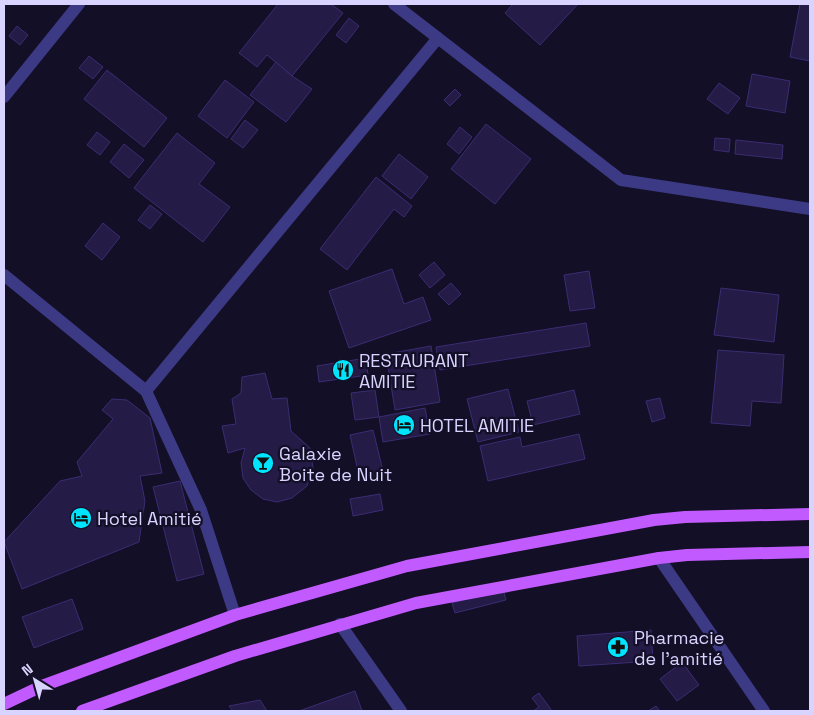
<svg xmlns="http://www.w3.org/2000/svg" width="814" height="715" font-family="'Space Grotesk',sans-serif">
<rect width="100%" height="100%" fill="#130f26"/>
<g fill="#241b47" stroke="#3b2d73">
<path d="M278,4H331L343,13L292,76L267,55L257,67L239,53Z"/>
<path d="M513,4H578L540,45L505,13Z"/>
<path d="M800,4H810V61L790,57Z"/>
<path d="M349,18L359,26L346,43L336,35Z"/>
<path d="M17,26L28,35L20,45L9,36Z"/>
<path d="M89,56L103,67L93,79L79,68Z"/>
<path d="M276,62L292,76L312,89L286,122L250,95Z"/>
<path d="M107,70L167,118L144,147L84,99Z"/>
<path d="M752,74L790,81L785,113L746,106Z"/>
<path d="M225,80L254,102L227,138L198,116Z"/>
<path d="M719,83L740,98L728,114L707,99Z"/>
<path d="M455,89L461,95L450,106L444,100Z"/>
<path d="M245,120L258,130L243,148L231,139Z"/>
<path d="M486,124L531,159L495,204L451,169Z"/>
<path d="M460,127L472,137L459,154L447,144Z"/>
<path d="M97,132L110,142L100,155L87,145Z"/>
<path d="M177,133L215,163L199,184L230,207L203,242L134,188Z"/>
<path d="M715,138L730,139L729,152L714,150Z"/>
<path d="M736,140L783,145L782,159L735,154Z"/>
<path d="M124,144L144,160L129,178L110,162Z"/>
<path d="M399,154L428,177L411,199L382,176Z"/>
<path d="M376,177L412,206L404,217L394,209L347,270L320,249Z"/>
<path d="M150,205L162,214L150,229L138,220Z"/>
<path d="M103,223L120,237L102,260L85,246Z"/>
<path d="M434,262L445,275L430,288L419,275Z"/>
<path d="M392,269L404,304L423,297L431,320L349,348L329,291Z"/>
<path d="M589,271L595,308L570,311L564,275Z"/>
<path d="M451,283L461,294L449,305L438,294Z"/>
<path d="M721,288L779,295L774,342L714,335Z"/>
<path d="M586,323L590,346L440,370L436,347Z"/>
<path d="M431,346L440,402L395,410L386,354Z"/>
<path d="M718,350L784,355L781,403L752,401L750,426L711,423Z"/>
<path d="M366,358L368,375L319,382L317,366Z"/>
<path d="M265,373L272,399L287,398L291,431L310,448L313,468L307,486L292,498L277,502L263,499L251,490L243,478L241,463L245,448L228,453L222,426L236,424L232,399L241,393L242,377Z"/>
<path d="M508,389L519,432L478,442L467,399Z"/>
<path d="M375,390L379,417L355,420L351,393Z"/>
<path d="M574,390L580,414L533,425L527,401Z"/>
<path d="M660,398L665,418L652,422L646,401Z"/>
<path d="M112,399L127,400L150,418L162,473L140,476L145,501L139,542L22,589L4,542L60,481L82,476L77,462L113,419L102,410Z"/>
<path d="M425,408L430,434L383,442L379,417Z"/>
<path d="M373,430L384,475L360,480L350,435Z"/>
<path d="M579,434L585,459L488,481L480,446L520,437L522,447Z"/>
<path d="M180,481L204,574L177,581L153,487Z"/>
<path d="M380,494L383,510L353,516L350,499Z"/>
<path d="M503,589L506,600L455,613L452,603Z"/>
<path d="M72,599L83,629L34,648L22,617Z"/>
<path d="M651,630L653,661L579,666L577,636Z"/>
<path d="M682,662L699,685L677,701L660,679Z"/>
<path d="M355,691L362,711H299Z"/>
<path d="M539,693L552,711H533L539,707L532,698Z"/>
<path d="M260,700L267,711H233L229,706Z"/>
<path d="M656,706L660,711H648Z"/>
</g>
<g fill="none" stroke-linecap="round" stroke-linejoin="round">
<g stroke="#3d3a85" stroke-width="12">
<path d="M394,4L621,180L810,209"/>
<path d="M4,97L79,4"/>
<path d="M4,275L146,391L201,510L235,615"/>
<path d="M146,391L438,38"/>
<path d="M659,558L764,711"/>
<path d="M340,624L401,711"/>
</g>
<g stroke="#c25bff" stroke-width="12">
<path d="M4,704L42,686L235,615L407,566L654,520L685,517L810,514"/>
<path d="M82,711L235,656L416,603L659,558L687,555L810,552"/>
</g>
</g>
<defs>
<g id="restaurant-disc" transform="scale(1.125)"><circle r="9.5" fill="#00e5ff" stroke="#130f26"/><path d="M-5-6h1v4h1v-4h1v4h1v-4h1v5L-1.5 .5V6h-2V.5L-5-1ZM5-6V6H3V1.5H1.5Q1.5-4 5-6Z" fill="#111"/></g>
<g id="hotel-disc" transform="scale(1.125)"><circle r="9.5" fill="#00e5ff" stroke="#130f26"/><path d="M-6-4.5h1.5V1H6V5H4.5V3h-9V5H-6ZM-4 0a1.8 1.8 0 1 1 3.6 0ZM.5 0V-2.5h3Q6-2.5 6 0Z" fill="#111"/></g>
<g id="bar-disc" transform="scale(1.125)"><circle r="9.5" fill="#00e5ff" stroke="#130f26"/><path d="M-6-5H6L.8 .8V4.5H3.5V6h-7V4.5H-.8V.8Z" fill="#111"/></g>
<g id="pharmacy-disc" transform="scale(1.125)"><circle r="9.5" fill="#00e5ff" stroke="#130f26"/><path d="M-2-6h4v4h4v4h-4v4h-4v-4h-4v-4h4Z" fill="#111"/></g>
</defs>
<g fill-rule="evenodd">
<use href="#restaurant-disc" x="343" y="370"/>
<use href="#hotel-disc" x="404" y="425"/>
<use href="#bar-disc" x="263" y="463"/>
<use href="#hotel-disc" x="81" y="518"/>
<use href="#pharmacy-disc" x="618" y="647"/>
</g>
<g text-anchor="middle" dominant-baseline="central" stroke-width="4.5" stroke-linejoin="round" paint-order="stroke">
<g font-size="18" fill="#d9d4ff" stroke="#130f26" text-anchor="start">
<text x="359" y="360">RESTAURANT<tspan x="359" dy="21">AMITIE</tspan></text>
<text x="420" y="425">HOTEL AMITIE</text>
<text x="279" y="453">Galaxie<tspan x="279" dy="21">Boite de Nuit</tspan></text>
<text x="97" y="518">Hotel Amitié</text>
<text x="634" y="637">Pharmacie<tspan x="634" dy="21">de l'amitié</tspan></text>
</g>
</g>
<rect width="814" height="715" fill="none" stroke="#d9d4ff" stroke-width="10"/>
<g transform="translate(35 680) rotate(323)" stroke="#130f26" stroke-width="4" paint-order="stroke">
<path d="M0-4L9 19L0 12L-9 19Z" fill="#d9d4ff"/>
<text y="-8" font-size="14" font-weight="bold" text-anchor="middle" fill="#d9d4ff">N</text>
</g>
</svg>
